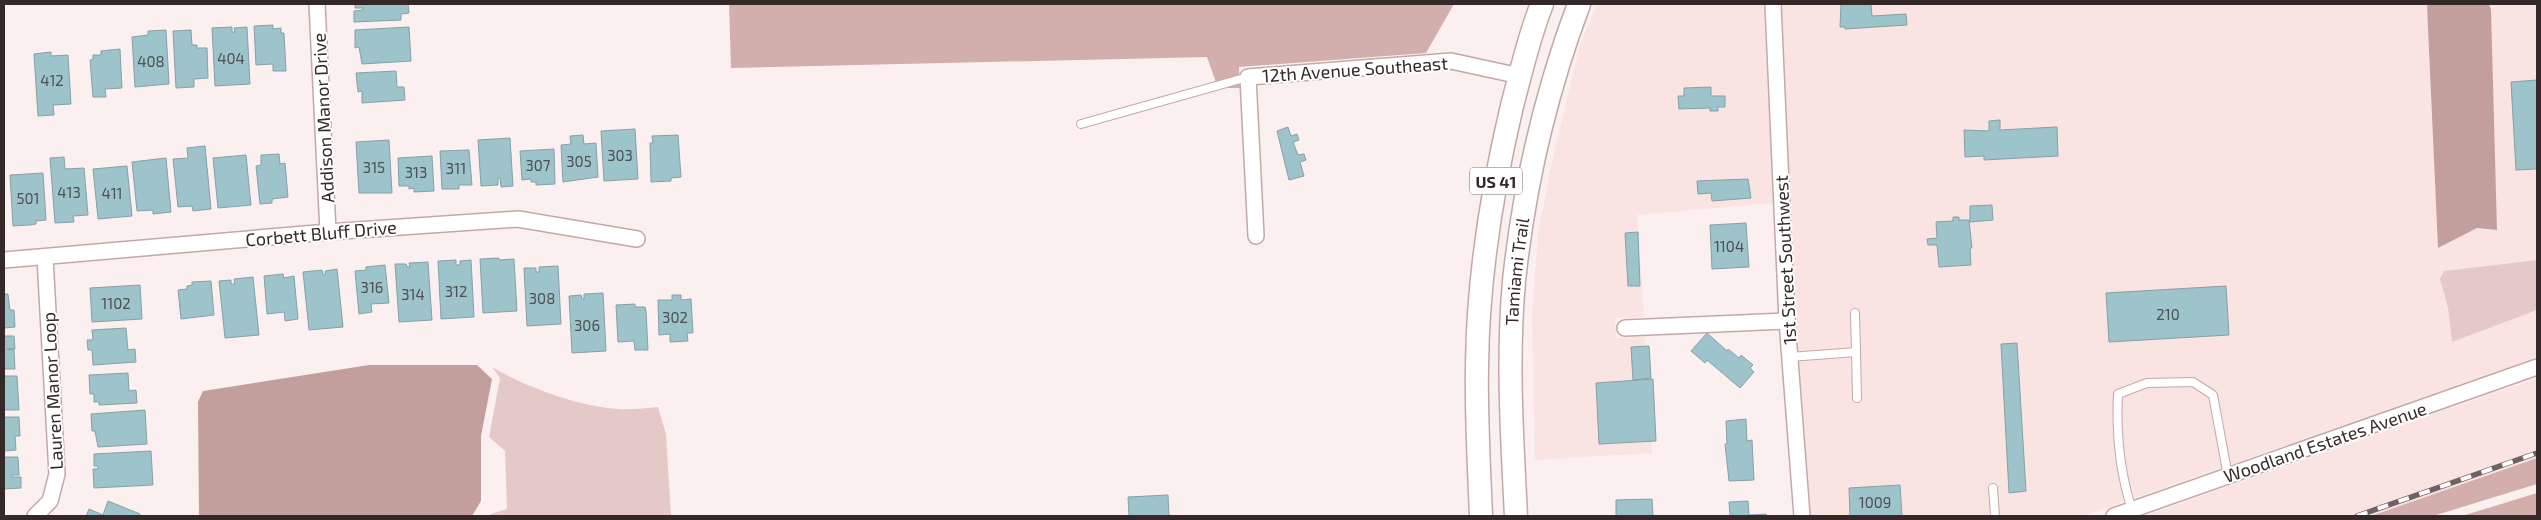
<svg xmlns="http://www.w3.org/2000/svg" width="2541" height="520" font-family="'Exo 2',sans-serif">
<rect width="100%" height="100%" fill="#fbf0ef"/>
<g fill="#fae4e2">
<path d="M1597,4H1764L1773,203L1637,215L1644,317L1615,318L1616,338L1645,337L1652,453L1535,460L1532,316L1538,233L1555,148L1580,45Z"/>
<path d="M1782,4H2430L2427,7L2438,248L2477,228L2497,230L2489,4H2537V260L2444,271L2440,279L2448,308L2452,342L2537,310V357L2083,516H1811L1796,320Z"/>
<path d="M2537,378V458L2371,516H2144Z"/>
</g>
<g fill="#e5c9c6">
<path d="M2537,260V310L2452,342L2448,308L2440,279L2444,271Z"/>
<path d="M492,367C526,387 580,407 619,409C632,410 645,408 658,407L666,434L671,516H485L507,509L505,451L489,437L500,378Z"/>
</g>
<g fill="#d2afac">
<path d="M729,4H1454L1426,53L1239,67L1240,88H1218L1207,57L731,68Z"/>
<path d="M2537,458V484L2433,516H2371Z"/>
<path d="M2537,493V516H2462Z"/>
</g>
<g fill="#c29f9c">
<path d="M2430,4H2489L2491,10L2497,230L2477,228L2438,248L2427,6Z"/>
<path d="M369,365H477L492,379L481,436V501L472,516H199L198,402L203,391Z"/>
</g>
<g fill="#9dc3cb" stroke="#86a0a6">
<path d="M355,4H408L409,13L401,14V20L354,22V11L363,10V8H355Z"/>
<path d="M1841,4H1871L1872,16L1906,14L1907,25L1845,29V27H1840Z"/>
<path d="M273,25V29L281,28V33H284L286,71H273V64L256,65L254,26Z"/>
<path d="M232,27V32H235L234,28L247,27L250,84L215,86L212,28Z"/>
<path d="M409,27L411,61L362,64L359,47L355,48V30Z"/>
<path d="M166,30L169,84L135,87L132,37L148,35V31Z"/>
<path d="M191,30L192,45H197V48H207L208,78L194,79V87L176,88L173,31Z"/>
<path d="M120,49L122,88L105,89L106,97H93L90,60L93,59V55H101V51Z"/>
<path d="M51,52V56L68,55L71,104L53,105L54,115L38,116L34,54Z"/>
<path d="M396,71L397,87H404L405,100L362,103V91L358,92L356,73Z"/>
<path d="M2537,80V169L2516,170L2511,82Z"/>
<path d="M1711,87V96H1725V107H1718V111H1710V108L1679,109L1678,96H1684V88Z"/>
<path d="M2000,120V130L2057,127L2058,156L1984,160V156L1965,157L1964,130L1989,131V121Z"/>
<path d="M1288,127L1291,136L1297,134L1299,140L1293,142L1298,155L1304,154L1306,160L1300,162L1304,176L1289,180L1277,131Z"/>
<path d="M635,129L638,179L604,181L601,131Z"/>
<path d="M583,135L584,144L596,143L598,177L563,182L561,145L571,144L570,136Z"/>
<path d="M678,135L681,177L671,178V181L651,182L650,143H653L652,136Z"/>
<path d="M510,138L513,186L501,187L500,178H498V185L481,186L478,140Z"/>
<path d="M389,140L392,193H359L356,142Z"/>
<path d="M205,146L211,209L193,211L192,206L178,207L173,159L188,158L187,148Z"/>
<path d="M554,149L555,184L536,185V182H531V179L522,180L520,151Z"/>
<path d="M469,150L472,185H459V189H442L440,151Z"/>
<path d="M279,154L280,164L285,163L288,197L272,199V203L260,204L256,166L261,165V155Z"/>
<path d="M246,155L251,205L218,208L213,158Z"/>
<path d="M432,156L434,191L414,192V188L409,189V186H399L398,158Z"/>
<path d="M64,157L65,169L84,168L88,215L73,216L74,222L55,223L50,158Z"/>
<path d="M166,158L171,212L153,214V210L137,211L132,162Z"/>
<path d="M127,166L132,216L98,219L93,169Z"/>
<path d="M43,173L46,220L36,221V224L30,225L13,226L10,175Z"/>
<path d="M1748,179L1751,198L1712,201L1711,193L1698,194L1697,181Z"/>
<path d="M1992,205L1993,220L1970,222V206Z"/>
<path d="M1953,217H1959V220H1969L1972,248H1970L1971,265L1939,267L1937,245H1928L1927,239L1937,238L1936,222L1953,221Z"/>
<path d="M1746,223L1749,267L1712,269L1710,225Z"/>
<path d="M1638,232L1640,286H1628L1625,233Z"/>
<path d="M499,258V260L514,259L517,311L483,313L480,259Z"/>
<path d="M456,260V265H460V261L471,260L474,317L441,319L438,261Z"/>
<path d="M428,262L432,320L399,322L395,264H406L407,267H410L409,263Z"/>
<path d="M385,265L389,303L371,304L372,312L359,314L355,271L366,270V267Z"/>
<path d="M558,266L561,324L527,326L524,268H536V272H539V267Z"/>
<path d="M337,269L343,327L309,330L303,272L322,270L323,275H325V271Z"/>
<path d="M283,274L284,278L294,276L298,319L285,321L284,312L267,314L264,276Z"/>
<path d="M253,277L259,335L225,338L219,281L231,280V284H235L234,279Z"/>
<path d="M211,281L214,315L181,319L178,290L187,289V286L192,285V282Z"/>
<path d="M140,285L142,319L92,322L90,288Z"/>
<path d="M2226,286L2229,335L2109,342L2106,293Z"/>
<path d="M603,293L606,351L572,353L569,296L581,295L582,299H584V294Z"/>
<path d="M4,294H8L10,310H14L15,327L4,328Z"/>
<path d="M672,295H681V300L691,299L693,333H687L688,341L670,342V334L659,335L658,300H672Z"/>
<path d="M635,304V307H645L646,311L648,350H635L634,341L618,342L616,305Z"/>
<path d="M126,328L128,350L135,349L136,362L93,365L92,350H88L87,340H93L92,330Z"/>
<path d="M1707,333L1727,351L1728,349L1739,358L1741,355L1753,365L1750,368L1754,372L1740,388L1707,360L1705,363L1691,351Z"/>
<path d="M4,336H14L15,349H7L14,350L15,369H4Z"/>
<path d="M2017,343L2026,491L2009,493L2001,344Z"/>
<path d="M1649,346L1651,378L1633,380L1631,347Z"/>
<path d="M128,373L129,391L136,390L137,403L99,405V402H94V394H90L89,375Z"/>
<path d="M4,376H17L19,410H4Z"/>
<path d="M1653,379L1656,441L1599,444L1596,383Z"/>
<path d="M145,410L147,444L98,447L95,431H92L91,414Z"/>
<path d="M4,417H19L20,436H15L16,450L4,451Z"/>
<path d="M1746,419L1747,441L1752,440L1754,480L1729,481L1725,444H1727L1726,421Z"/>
<path d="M151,451L153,485L94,488L93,469H98V466H94V454Z"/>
<path d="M4,457H18L19,475H12V477H21V488L4,489Z"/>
<path d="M1900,485L1902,516H1850L1849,488Z"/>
<path d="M1168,495L1169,516H1129L1128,497Z"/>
<path d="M1652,499L1653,516H1616V500Z"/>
<path d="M108,501L140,514L139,516H86L89,509L103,515Z"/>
<path d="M1748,501L1749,515L1766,514L1767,516H1730L1729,502Z"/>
</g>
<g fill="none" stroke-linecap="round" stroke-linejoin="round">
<g stroke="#c3a9a6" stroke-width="10">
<g id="lane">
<path d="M1081,124L1248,77"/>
<path d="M1855,313L1856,352"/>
<path d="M1790,357L1856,352L1857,398"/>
<path d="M1993,488L1995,516"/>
<path d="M2132,510C2120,473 2116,433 2118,394L2147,383L2193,382L2213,395L2228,476"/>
</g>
</g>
<g stroke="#c3a9a6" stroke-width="18">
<g id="street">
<path d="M317,4L328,232"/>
<path d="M1773,4L1787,321L1802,516"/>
<path d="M1256,236L1248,77L1451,61L1520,76"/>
<path d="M4,260L328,232L518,219L637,239"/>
<path d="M1625,328L1787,321"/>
<path d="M35,516L50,501L57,474L45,258"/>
<path d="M2114,516L2537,367"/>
</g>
</g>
<g stroke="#c3a9a6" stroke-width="25">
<g id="primary">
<path d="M1481,516C1479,466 1476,415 1477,365C1478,277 1492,190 1512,106C1521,72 1529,36 1542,4"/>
<path id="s1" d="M1516,516C1512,438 1507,359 1514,281C1524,187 1546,92 1579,4"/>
</g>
</g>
<use href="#lane" stroke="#fff" stroke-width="8"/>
<use href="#street" stroke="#fff" stroke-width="15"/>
<use href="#primary" stroke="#fff" stroke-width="22"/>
<g stroke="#6e6362" stroke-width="5.5">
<path id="rail" d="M2357,516L2537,453"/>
</g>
<use href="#rail" stroke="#fff" stroke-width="4" stroke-dasharray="11" stroke-linecap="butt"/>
</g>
<g text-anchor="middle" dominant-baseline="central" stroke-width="4" stroke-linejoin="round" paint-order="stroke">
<g font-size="15" fill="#4e5051">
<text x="231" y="58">404</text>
<text x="151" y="61">408</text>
<text x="52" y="80">412</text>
<text x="620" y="155">303</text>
<text x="579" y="161">305</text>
<text x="538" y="165">307</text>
<text x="374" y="167">315</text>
<text x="456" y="168">311</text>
<text x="416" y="172">313</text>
<text x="69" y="192">413</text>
<text x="112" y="193">411</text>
<text x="28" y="198">501</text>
<text x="1729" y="246">1104</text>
<text x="372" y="287">316</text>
<text x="456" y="291">312</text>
<text x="413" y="294">314</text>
<text x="542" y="298">308</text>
<text x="116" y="303">1102</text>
<text x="2168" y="314">210</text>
<text x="675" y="317">302</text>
<text x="587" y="325">306</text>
<text x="1875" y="502">1009</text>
</g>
<rect fill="#fff" stroke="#716968" stroke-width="1" x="1470" y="167.5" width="52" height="27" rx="4"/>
<g font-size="16" font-weight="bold" fill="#342928">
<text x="1496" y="181">US 41</text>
</g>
<g font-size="18" fill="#342928" stroke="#fff">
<text transform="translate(1355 69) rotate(-4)">12th Avenue Southeast</text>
<text transform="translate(323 118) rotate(-93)">Addison Manor Drive</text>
<text transform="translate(321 233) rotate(-5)">Corbett Bluff Drive</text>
<text transform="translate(1785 260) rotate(-93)">1st Street Southwest</text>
<text stroke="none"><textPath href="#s1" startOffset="245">Tamiami Trail</textPath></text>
<text transform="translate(52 391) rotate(-93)">Lauren Manor Loop</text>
<text transform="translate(2325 442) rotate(-19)">Woodland Estates Avenue</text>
</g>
</g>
<rect width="2541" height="520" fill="none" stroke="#342928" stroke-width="10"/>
</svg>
